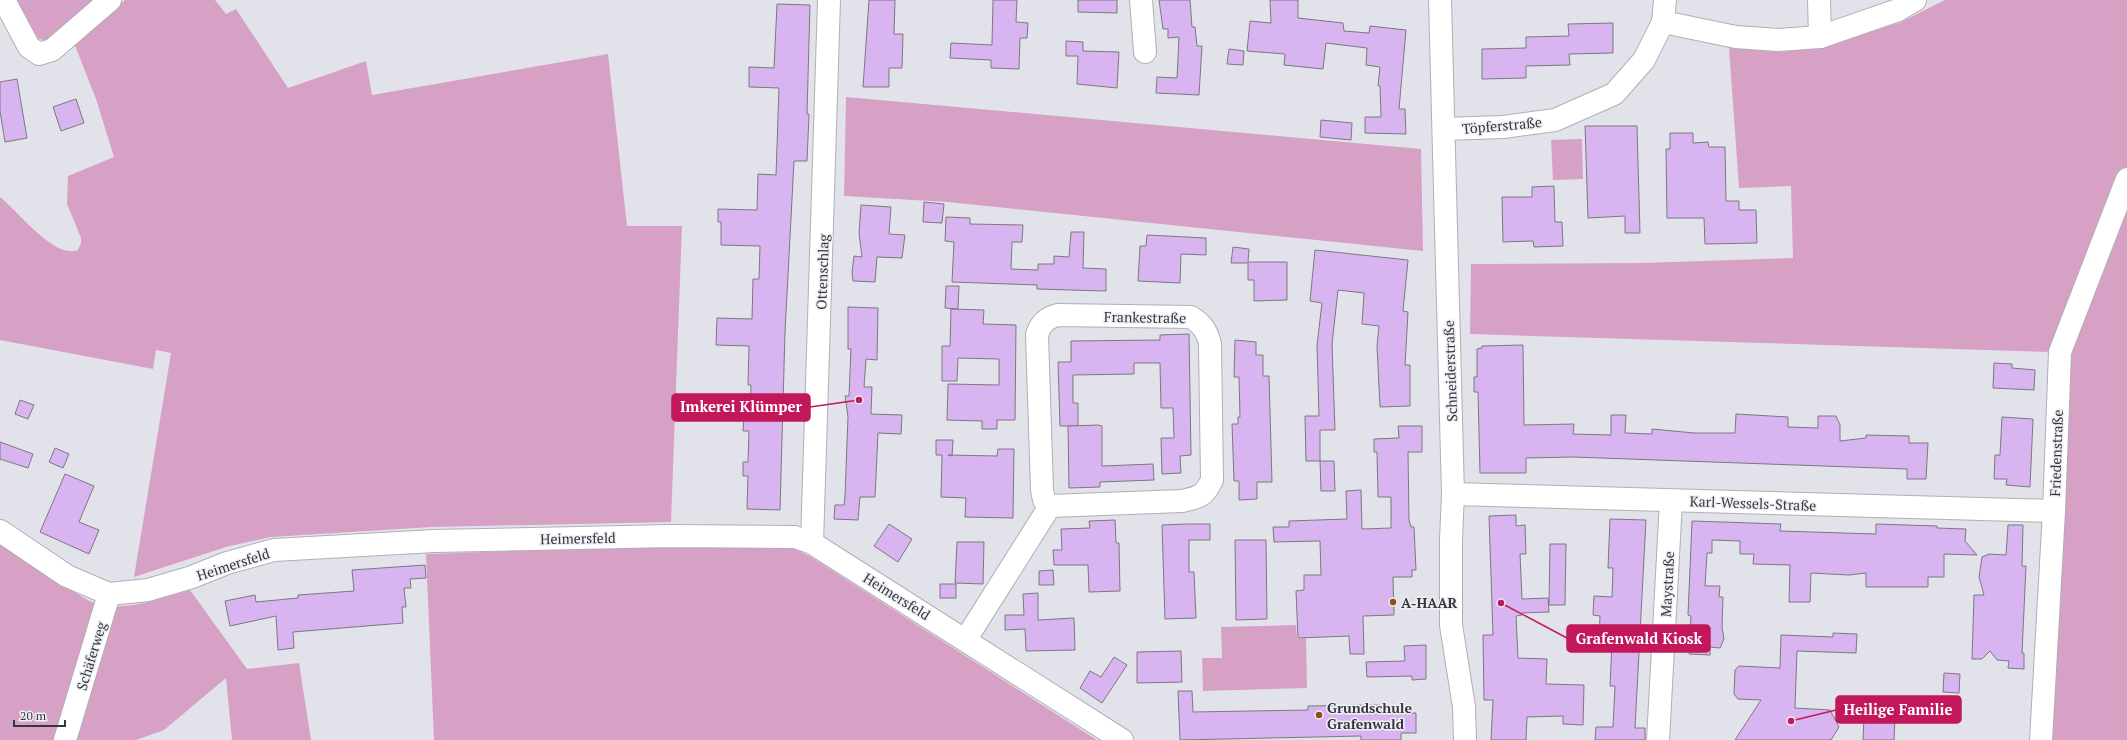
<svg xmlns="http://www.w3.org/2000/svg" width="2127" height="740" font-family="'PT Serif',serif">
<rect width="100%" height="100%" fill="#e2e3ea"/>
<g fill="#d7a1c5">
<path d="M9,0H103L54,42L29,37Z"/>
<path d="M125,0H215L226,14L236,9L288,88L366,61L372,95L608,54L627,226H682L671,522L432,527L271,537L226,547L134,577L171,353L156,350L153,369L0,340V197C18,211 55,260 78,250L81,243V238L67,204L68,176L114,157L96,99L74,43Z"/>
<path d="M1945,0H2127V740H2052L2050,352L1470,334L1471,264L1643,263L1793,258L1791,186L1739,188L1729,48L1779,52L1822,47L1901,22Z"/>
<path d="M846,97L1421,149L1423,251L948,202L844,196Z"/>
<path d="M1582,139L1583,179L1553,180L1551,140Z"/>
<path d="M0,540C19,553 84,603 103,606C133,609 162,598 190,590L247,669L299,663L311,740H232L226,678L164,730L136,740H0Z"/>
<path d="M671,545L791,547L811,557L1097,740H434L426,554Z"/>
<path d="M1296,625L1297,639L1306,638L1307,688L1203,691L1202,658H1222L1221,627Z"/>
</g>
<g fill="#d8b4f0" stroke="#7c787e">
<path d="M869,0H895L894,34H903L902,68H889V87H863Z"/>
<path d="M993,0H1017L1016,22L1028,23L1027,38H1020L1019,69L991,68V60L950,58L951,43L992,45Z"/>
<path d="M1078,0H1117V13L1078,12Z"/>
<path d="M1159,0H1190L1192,27H1195L1197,46H1202L1199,95L1156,93L1157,77L1177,78L1179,37L1168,38V29H1163Z"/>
<path d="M1270,0H1298V18L1343,23L1344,31L1369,33L1370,26L1406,30L1399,109H1405L1406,134L1365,133V117H1381L1380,86H1378L1380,67L1366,65L1367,48L1326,43L1323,69L1284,65L1285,54L1247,51L1250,21L1271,23Z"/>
<path d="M777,4L810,5L807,114H809L807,161H794L785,332L780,510L747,509L748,476H743V462H748L749,431H743L744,416L750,417L751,385H748L749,346L716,345L717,318L752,319L753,279H759L760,246L721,245V222H718V209L757,210L758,174L776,175L779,88L749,87V67L774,68Z"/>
<path d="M1613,23V53L1569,54L1570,65L1526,66V78L1482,79V49L1526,48V37L1569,36L1568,24Z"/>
<path d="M1066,41L1083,42V51L1119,52L1117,88L1077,84L1078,56H1066Z"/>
<path d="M1229,49L1244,51L1243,65L1227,64Z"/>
<path d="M17,79L27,138L5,142L0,111V82Z"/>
<path d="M76,99L84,123L61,131L53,107Z"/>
<path d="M1321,120L1352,123L1351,140L1320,137Z"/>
<path d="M1585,126H1637L1640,233H1625V216L1588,218Z"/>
<path d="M1670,133H1693V143L1708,142L1709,147H1725L1726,201H1739V210H1756L1757,243L1705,244L1704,218H1667L1666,149H1670Z"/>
<path d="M1554,186L1555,222H1562L1563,246L1534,247L1533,241L1503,242L1502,197H1532V187Z"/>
<path d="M924,202L944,204L942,223L923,222Z"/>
<path d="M861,205L891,207L889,234L905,235L902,258L877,257L875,282L853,281L852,272L854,256L862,257L859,233Z"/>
<path d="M946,217L970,218V224L1023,225L1022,242H1012L1011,269L1038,270V264H1054V256L1069,257L1071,232H1084L1083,268L1106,269V291L1037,289V285L952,282L954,242L945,241Z"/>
<path d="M1147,235L1206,238V255L1181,254L1180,283L1138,281L1140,246H1146Z"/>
<path d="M1233,247L1249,249L1248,262H1287V300L1254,301V280H1248V263H1231Z"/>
<path d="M1315,250L1408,260L1403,311L1408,312L1405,365H1410V406L1380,407L1377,346L1379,326L1362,324L1364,293L1338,290L1332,344L1335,430H1320V461H1306L1305,416H1319L1317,345L1322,303L1310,301Z"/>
<path d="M946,286H959L958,309L945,308Z"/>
<path d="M848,307L878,308L877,360L866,359L864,387H872L871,414L902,415L901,434L878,433L875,497H860L858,520L834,519L835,505H844L845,496L848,417L845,396H849L851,349H848Z"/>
<path d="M951,309L984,310L983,324L1016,325L1015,420H997V429H982V421L947,420L948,384L999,385V359L958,358L957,381H942V346H950Z"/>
<path d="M1189,334L1191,455L1180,456L1181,473L1162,474L1161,438H1174L1173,408H1161L1160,363H1134V374L1073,375V403H1078V426H1060L1058,362H1071V341L1160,340V335Z"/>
<path d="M1235,340L1256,342V355H1263V376H1269L1272,482H1257V499L1239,500V481H1234L1232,424H1238V417H1240L1239,377H1234Z"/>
<path d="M1523,345L1524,425L1574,424L1573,434L1611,435V415H1626L1625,433L1652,434V429L1694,433H1735L1736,414L1788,417V427L1818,428V416H1836L1840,425V441L1866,438V435L1909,436V443H1928L1926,479H1907V469L1573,457L1526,458V473H1480L1478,392H1474V377H1477V349L1482,348V346Z"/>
<path d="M1994,363L2012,364V368L2035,370L2034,390L1993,388Z"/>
<path d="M20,400L34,405L28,419L15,414Z"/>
<path d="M2002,417L2033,419L2030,487L2006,485L2007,479H1994L1995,455H2000Z"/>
<path d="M1098,425L1102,426V466L1153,464L1154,480L1100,482V487L1069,488L1068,426Z"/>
<path d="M1398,426H1422V452H1408L1409,520L1411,527H1414L1416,570H1412V577H1393L1394,615L1363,616L1364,654H1350L1349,636L1298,638L1296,591L1304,590V575H1321L1320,541L1274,542L1273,527H1289V521L1347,519L1346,491L1361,490L1362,529L1391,528V497H1378L1377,452H1374V439L1399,438Z"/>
<path d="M936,440H953L952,456L948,455L997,456L998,449H1014L1013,518L965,517L966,498L941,497L942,455H936Z"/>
<path d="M0,442L33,454L28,468L0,459Z"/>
<path d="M55,448L69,454L63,468L49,462Z"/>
<path d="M1320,461H1334L1335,491H1321Z"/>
<path d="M65,474L94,486L79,522L99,530L89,554L40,532Z"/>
<path d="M1516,515V526L1525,525L1526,554H1520L1522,599L1548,598L1549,612L1522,613V615L1516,616L1518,658L1547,659L1546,684L1584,685L1583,725L1563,724V716L1527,717L1526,740H1491L1493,700H1484L1483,635H1493L1489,516Z"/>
<path d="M1610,519L1646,520L1635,728H1645V740H1595L1596,727H1613L1615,686H1610L1612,642L1599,641L1600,616L1593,615L1594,596L1612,597L1613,568H1608Z"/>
<path d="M1115,520L1116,543H1119L1120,591L1089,592L1088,565H1054L1053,550H1062L1061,529L1090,528L1089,521Z"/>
<path d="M1692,521L1781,524L1780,531L1876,534V524L1937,526V528L1966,529L1965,541L1977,555L1944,554V577H1928V587H1866V573L1849,575L1811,573L1810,602H1789L1790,565L1753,564L1754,554H1740V541L1712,540V553H1707L1705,586H1720L1719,597H1723L1722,627L1724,639L1720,648L1710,647V655L1689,654L1691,616L1688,615Z"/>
<path d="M889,524L912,539L898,562L874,546Z"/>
<path d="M1187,524H1210V540H1189V572H1194L1196,618L1165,619L1162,525Z"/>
<path d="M2008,525H2023L2022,566H2026L2022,653H2024V669L2008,668L2009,661L1997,660L1990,651L1982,659H1972L1974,595H1984L1979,577L1982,557L1989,554L2006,555Z"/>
<path d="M1235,540H1266L1267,619L1236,620Z"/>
<path d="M957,542H984L983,584L955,583Z"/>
<path d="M1550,544H1566L1565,605H1549Z"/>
<path d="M425,565L426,578L410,579L411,588H404L406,607H402L403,623L293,632L294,648L278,650L276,616L230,626L225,601L255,595L256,602L298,598V595L354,591L352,570Z"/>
<path d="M1053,570L1054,585H1039V571Z"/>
<rect x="940" y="584" width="16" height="14"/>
<path d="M1038,593V620L1074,618L1075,650L1026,651L1025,629L1005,630V615H1024L1023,594Z"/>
<path d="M1833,633L1857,634L1856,653L1797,651L1795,708L1830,710L1839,727L1831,740H1735L1761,700L1738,699L1734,694L1735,670L1739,666L1780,668L1781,635L1833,637Z"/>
<path d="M1426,645V679L1412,680V676L1367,677L1366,662L1405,661L1404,646Z"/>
<path d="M1181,651L1182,682L1137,683V652Z"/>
<path d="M1114,657L1127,665L1102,703L1080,688L1090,671L1101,677Z"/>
<path d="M1944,673L1960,674L1959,693L1943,692Z"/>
<path d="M1178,691H1192L1193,712L1308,710V706L1379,705L1384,706V713H1416V733H1401V740H1361V736L1180,740Z"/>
<path d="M1864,716L1895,718L1894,740H1863Z"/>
</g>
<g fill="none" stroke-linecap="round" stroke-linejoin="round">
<g stroke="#afafb6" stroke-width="24">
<g id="minor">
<path d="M4,0L29,47L39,54L52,50L110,0"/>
<path d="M1141,0L1145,52"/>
<path d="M1440,0L1453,494L1451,540V625L1464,707L1465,740"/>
<path d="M1819,0L1820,37"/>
<path d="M1663,22L1736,37L1778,40L1820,37L1898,10L1915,0"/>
<path d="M1444,129L1503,127L1555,120L1614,94L1644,60L1663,22L1665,0"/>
<path d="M1453,494L2054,511"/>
<path d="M0,531L67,576L109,594L148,590L192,577L227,563L274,550L434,541L670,536L795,537L812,543L1122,740"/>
<path d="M812,543L829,0"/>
<path d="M966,639L1050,506L1182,501C1199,497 1204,497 1212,480L1210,344C1207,331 1202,324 1191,317L1058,315C1046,318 1040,324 1037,335L1042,490L1044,500L1050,506"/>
<path d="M65,740L109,594"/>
<path d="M1658,740L1671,501"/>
<path d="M2041,740L2054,511L2060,352L2127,179"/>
</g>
</g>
<use href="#minor" stroke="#fff" stroke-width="22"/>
</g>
<g fill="#8f5215" stroke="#eff0f7" stroke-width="1.5">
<circle cx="1393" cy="602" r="4"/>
<circle cx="1319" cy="715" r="4"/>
</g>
<g text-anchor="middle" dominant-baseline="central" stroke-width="3" stroke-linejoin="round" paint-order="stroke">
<g font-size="14" fill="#373739" stroke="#eff0f7">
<text transform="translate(1502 125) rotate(-5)">Töpferstraße</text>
<text transform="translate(822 272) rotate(-88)">Ottenschlag</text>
<text transform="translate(1145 317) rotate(1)">Frankestraße</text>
<text transform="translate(1450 371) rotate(-92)">Schneiderstraße</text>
<text transform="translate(2056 453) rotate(-88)">Friedenstraße</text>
<text transform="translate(1753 503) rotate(2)">Karl-Wessels-Straße</text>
<text transform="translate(578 538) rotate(-1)">Heimersfeld</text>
<text transform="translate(233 564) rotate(-18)">Heimersfeld</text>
<text transform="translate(1667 584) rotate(-87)">Maystraße</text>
<text transform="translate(897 596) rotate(32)">Heimersfeld</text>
<text transform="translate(91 656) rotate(-73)">Schäferweg</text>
</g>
<g font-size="14" font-weight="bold" fill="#373739" stroke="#eff0f7" text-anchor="start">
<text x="1401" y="602">A-HAAR</text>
<text x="1327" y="707">Grundschule<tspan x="1327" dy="16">Grafenwald</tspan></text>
</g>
</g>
<path fill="none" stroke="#c2185b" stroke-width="1.5" d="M859 400L810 407M1501 603L1567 638M1791 721L1836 710"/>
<g fill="#c2185b" stroke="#eff0f7" stroke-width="1.5">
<circle cx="859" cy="400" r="4"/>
<circle cx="1501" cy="603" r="4"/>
<circle cx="1791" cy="721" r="4"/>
</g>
<g fill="#c2185b" stroke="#c2185b" stroke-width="1.5">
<rect x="672" y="394" width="138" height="27" rx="4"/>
<rect x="1567" y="625" width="143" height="27" rx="4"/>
<rect x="1836" y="696" width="125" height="27" rx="4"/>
</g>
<g font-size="15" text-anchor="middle" font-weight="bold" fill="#fff">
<text x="741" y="412">Imkerei Klümper</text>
<text x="1639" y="644">Grafenwald Kiosk</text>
<text x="1898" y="715">Heilige Familie</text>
</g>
<path d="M14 720v6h51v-6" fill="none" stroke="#373739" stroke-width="2"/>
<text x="20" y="720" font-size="12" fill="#373739" stroke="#eff0f7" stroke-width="3" paint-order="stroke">20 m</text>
</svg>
